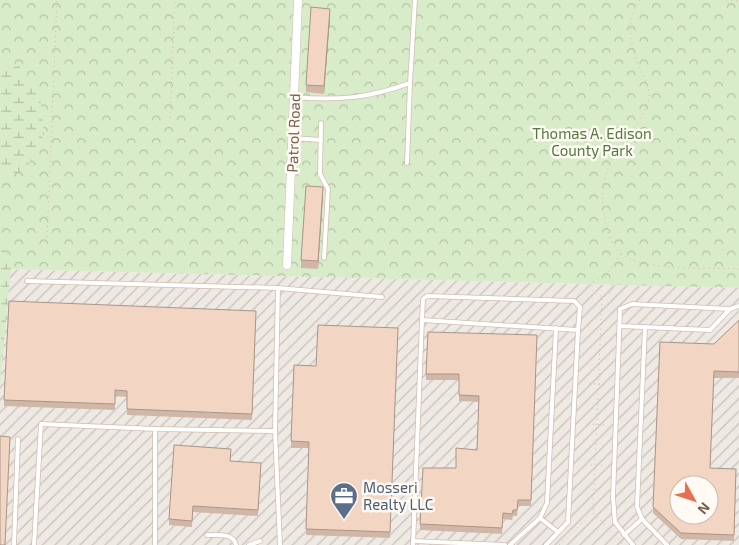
<svg xmlns="http://www.w3.org/2000/svg" width="739" height="545" font-family="'Exo 2',sans-serif">
<defs>
<pattern id="industrial-furrows" width="10" height="10" patternUnits="userSpaceOnUse" patternTransform="scale(1.25)"><rect width="10" height="10" fill="#efe9e4"/><path d="M-1 1l2-2M0 10L10 0M9 11l2-2" fill="none" stroke="#c7c0bb"/></pattern>
<pattern id="forest-crowns" width="20" height="18" patternUnits="userSpaceOnUse" patternTransform="scale(1.25)"><rect width="20" height="18" fill="#d8ecc9"/><path d="M2 6a3 3 0 1 1 6 0M12 15a3 3 0 1 1 6 0" fill="none" stroke="#b4c2a5"/></pattern>
<pattern id="wetland-marsh" width="20" height="14" patternUnits="userSpaceOnUse" patternTransform="scale(1.25)"><rect width="20" height="14" fill="#d8ecc9"/><path d="M1 5h8M5 5V1M11 12h8M15 12V8" fill="none" stroke="#b4c2a5"/></pattern>
</defs>
<rect width="100%" height="100%" fill="#fdf6ec"/>
<path fill="url(#industrial-furrows)" fill-rule="evenodd" d="M0,269L739,288V545H0ZM679,485H709V515H679Z"/>
<path fill="url(#forest-crowns)" d="M0,0H739V288L0,269Z"/>
<g fill="url(#wetland-marsh)">
<path d="M0,59L18,65L40,94L44,134L25,171L0,177Z"/>
<path d="M0,240L11,267L0,386Z"/>
</g>
<g fill="none" stroke-linecap="round" stroke-linejoin="round">
<g stroke="#d1beb0" stroke-width="5.5">
<g id="service">
<path d="M294,97C338,101 369,98 410,83L415,0"/>
<path d="M321,123L320,174L328,189L324,258"/>
<path d="M293,138L321,140"/>
<path d="M407,163L410,83"/>
<path d="M27,281L278,288"/>
<path d="M730,309L739,306"/>
<path d="M422,320L423,299L427,296L574,301L580,307L578,330"/>
<path d="M620,326L710,330L730,309L632,304L620,309L613,497L615,522L633,545"/>
<path d="M275,431L278,288L382,297"/>
<path d="M540,518L547,503L556,328"/>
<path d="M642,519L637,507L645,327"/>
<path d="M207,535C217,535 234,533 236,545"/>
<path d="M624,535L642,519L667,545"/>
<path d="M413,541L505,545"/>
<path d="M14,545L18,439"/>
<path d="M34,545L41,424L155,429"/>
<path d="M155,545V429L275,431L280,545"/>
<path d="M249,545L260,541"/>
<path d="M413,545L422,320L578,330L568,522L546,545"/>
<path d="M510,545L540,518L558,532"/>
</g>
</g>
<g stroke="#d1beb0" stroke-width="9">
<path id="minor" d="M287,265L298,0"/>
</g>
<g stroke="#d9b8a5" stroke-width="1" stroke-dasharray="1 4" stroke-linecap="butt">
<path d="M640,0C624,22 631,49 641,72C645,79 650,89 649,97C644,123 619,142 609,166C602,183 601,200 605,218C607,229 610,241 617,250C637,273 710,267 739,269"/>
<path d="M726,0L739,1"/>
<path d="M170,118L175,0"/>
<path d="M47,237L57,0"/>
<path d="M605,277L611,281L612,290L606,296H598L592,291V283L598,278L605,277L621,254"/>
<path d="M589,384H607"/>
<path d="M588,424L606,425"/>
<path d="M586,465L604,466"/>
<path d="M594,513L623,545"/>
<path d="M559,545L593,513L602,297"/>
</g>
<use href="#service" stroke="#fff" stroke-width="4"/>
<use href="#minor" stroke="#fff" stroke-width="8"/>
</g>
<g fill="#d1b7a8">
<path d="M330,17L324,94L306,92V85Z"/>
<path d="M323,195L318,269L301,268V260Z"/>
<path d="M256,317L252,420L127,415V397L115,396V410L4,406V400Z"/>
<path d="M739,320V378H714L710,468L736,469L734,541L681,539L653,513V507L714,344Z"/>
<path d="M398,328L390,538L306,535L309,448H291L294,365L316,366Z"/>
<path d="M537,335L531,506H518L517,516H513L512,520L503,519L502,534L420,530V524L456,468L477,450L479,402L459,401V380H426V374Z"/>
<path d="M230,461L261,469L258,516L193,512L192,527L169,525V519Z"/>
</g>
<g fill="#aa9588">
<path d="M330,9V17L324,94V86Z"/>
<path d="M323,187V195L318,269V261Z"/>
</g>
<g fill="#f3d5c3" stroke="#aa9588" fill-rule="evenodd">
<path d="M311,7L330,9L324,86L306,85Z"/>
<path d="M306,186L323,187L318,261L301,260Z"/>
<path d="M9,301L256,311L252,414L127,409V391L115,390V404L4,400Z"/>
<path d="M739,320V372L714,371L710,468L736,469L734,535L681,533L653,507L660,342L714,344ZM679,485H709V515H679Z"/>
<path d="M318,325L398,328L390,532L306,529L309,442L291,441L294,365L316,366Z"/>
<path d="M428,332L537,335L531,500H518L517,510H513L512,514L503,513L502,528L420,524L423,468H456V448L477,450L479,396L459,395V374H426Z"/>
<path d="M0,436L10,437L5,545H0Z"/>
<path d="M174,445L231,449L230,461L261,463L258,510L193,506L192,521L169,519Z"/>
</g>
<defs>
<g id="office-pin" transform="scale(1.4375)"><path d="M0 17L-7.5 6A9.5 9.5 0 1 1 7.5 6Z" fill="#5c6f8a" stroke="#fffaf3"/><path d="M-6-3h4V-5.5h4V-3h4V5H-6ZM-1-4.5V-3h2v-1.5ZM-6 0V1H6V0Z" fill="#fff"/></g>
</defs>
<g fill-rule="evenodd">
<use href="#office-pin" x="344" y="496"/>
</g>
<g text-anchor="middle" dominant-baseline="central" stroke-width="5" stroke-linejoin="round" paint-order="stroke">
<g font-size="15" fill="#7a5c4d" stroke="#fffaf3">
<text transform="translate(293 133) rotate(-88)">Patrol Road</text>
</g>
<g font-size="15" fill="#537a41" stroke="#fffaf3">
<text x="592" y="133">Thomas A. Edison<tspan x="592" dy="17">County Park</tspan></text>
</g>
<g font-size="15" fill="#4e5e75" stroke="#fffaf3" text-anchor="start">
<text x="363" y="487">Mosseri<tspan x="363" dy="17">Realty LLC</tspan></text>
</g>
</g>
<g transform="translate(694 500) rotate(130)"><circle r="24" fill="#fffaf3" stroke="#cabbb1"/>
<path d="M0-4L9 19L0 12L-9 19Z" fill="#e76f51"/>
<text y="-8" font-size="14" font-weight="bold" text-anchor="middle" fill="#7a5c4d">N</text>
</g>
</svg>
